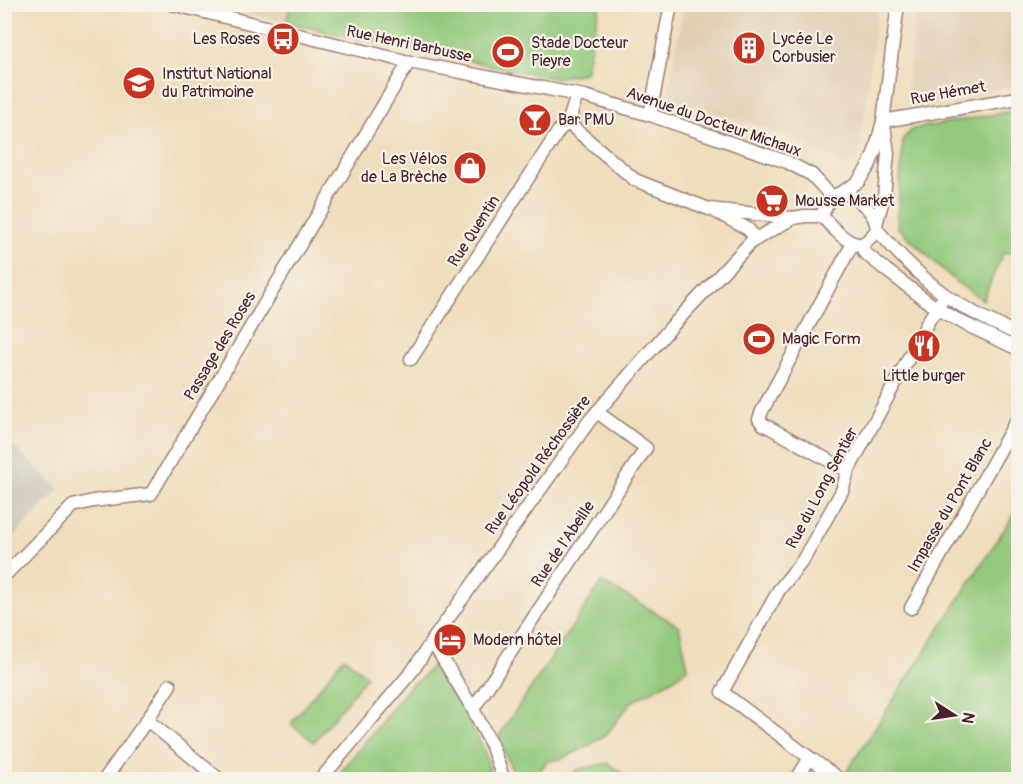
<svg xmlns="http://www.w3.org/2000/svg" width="1023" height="784" font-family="Pangolin,sans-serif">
<rect width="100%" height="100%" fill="#f7f3e8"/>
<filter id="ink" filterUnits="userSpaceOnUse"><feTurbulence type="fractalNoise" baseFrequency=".0167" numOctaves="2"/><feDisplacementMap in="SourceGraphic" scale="12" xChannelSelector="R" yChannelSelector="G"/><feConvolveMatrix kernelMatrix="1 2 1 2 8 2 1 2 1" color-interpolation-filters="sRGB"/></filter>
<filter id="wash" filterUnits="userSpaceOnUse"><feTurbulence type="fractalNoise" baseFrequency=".008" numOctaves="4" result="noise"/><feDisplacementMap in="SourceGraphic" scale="24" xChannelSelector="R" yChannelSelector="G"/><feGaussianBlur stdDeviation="1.35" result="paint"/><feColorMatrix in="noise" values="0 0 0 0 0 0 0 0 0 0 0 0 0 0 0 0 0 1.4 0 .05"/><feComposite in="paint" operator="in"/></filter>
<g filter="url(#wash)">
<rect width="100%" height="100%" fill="#efddbc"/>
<g fill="#dfceb1">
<path d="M213,5H291L286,22Z"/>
<path d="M684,5H878L859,155L843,163L779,132L667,98Z"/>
<path d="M917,5H1018V86L915,105L906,95Z"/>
</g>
<path fill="#c9c3b8" d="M4,438L60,489L5,545H4Z"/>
<g fill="#93c97b" stroke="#6e7453" stroke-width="1.5">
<path d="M291,5V4L600,5L585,73L553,78L322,31L286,22Z"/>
<path d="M1018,110V253H1003L983,300L956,282L897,227L903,139L913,129Z"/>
<path d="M1018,508V779H858L847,771Z"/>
<path d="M602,582L679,626L688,668L673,679L631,702L607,734L588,746L574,753L558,760L547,761L539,772L530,774L531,779H516L498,737Z"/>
<path d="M344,657L367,676L314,742L292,725V722Z"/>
<path d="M433,664H436L484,749L492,779H335L412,684L420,680Z"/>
<path d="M608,763L630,779H567L576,770Z"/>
</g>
</g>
<g filter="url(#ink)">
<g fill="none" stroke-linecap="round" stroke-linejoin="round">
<g stroke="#9c7e74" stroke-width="15">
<g id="minor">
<path d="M172,4L409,62L584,96L650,115L787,162L812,175L832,197"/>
<path d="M650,115L671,4"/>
<path d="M883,121L1018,98"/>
<path d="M568,123L635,180L709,209L793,218"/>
<path d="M568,123L577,95"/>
<path d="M842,192L858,182L869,166L875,151L883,121L898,4"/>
<path d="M842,192C859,199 876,210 877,230C873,234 869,240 864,243C850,249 830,225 822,216C827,202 828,198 842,192Z"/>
<path d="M716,212L748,229L756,239"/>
<path d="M877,221L884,196L888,153L884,125"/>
<path d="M877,230C897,252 920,277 944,294C967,311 993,323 1018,334"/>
<path d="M860,244L865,253L886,270L936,308L965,324L1018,349"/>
<path d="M411,359L560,129L568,123"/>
<path d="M848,471L763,424L759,419L762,411L853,243"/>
<path d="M4,576L73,506L93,501L151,494L409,62"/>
<path d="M911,608L1018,418"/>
<path d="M432,641L473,709L491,744L504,780"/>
<path d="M473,709L646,448L597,412"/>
<path d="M147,720L170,685"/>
<path d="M104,780L147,720L220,780"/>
<path d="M320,780L413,670L432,641L590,420L673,325L751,242L793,218L805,216H822"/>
<path d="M796,780L810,758"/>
<path d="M841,780L810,758L722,692L779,590L803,560L842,491L848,471L929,320L945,295"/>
</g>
</g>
<use href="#minor" stroke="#fff" stroke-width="12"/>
</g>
</g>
<defs>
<g id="bus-disc" transform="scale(1.725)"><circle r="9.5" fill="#c8321e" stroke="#f7f3e8"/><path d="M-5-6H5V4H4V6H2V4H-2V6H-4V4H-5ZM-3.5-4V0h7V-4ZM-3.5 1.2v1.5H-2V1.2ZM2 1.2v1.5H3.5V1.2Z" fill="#fff"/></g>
<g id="building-disc" transform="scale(1.725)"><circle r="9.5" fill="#c8321e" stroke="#f7f3e8"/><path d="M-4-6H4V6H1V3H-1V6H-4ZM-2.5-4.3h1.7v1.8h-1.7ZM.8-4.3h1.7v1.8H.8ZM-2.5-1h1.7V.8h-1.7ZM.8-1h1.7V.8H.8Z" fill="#fff"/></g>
<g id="stadium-disc" transform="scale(1.725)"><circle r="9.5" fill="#c8321e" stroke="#f7f3e8"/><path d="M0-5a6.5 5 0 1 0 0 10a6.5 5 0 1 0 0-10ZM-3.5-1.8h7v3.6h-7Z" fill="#fff"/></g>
<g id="school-disc" transform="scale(1.725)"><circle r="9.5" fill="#c8321e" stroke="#f7f3e8"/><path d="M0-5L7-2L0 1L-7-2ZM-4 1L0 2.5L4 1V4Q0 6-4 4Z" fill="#fff"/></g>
<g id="bar-disc" transform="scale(1.725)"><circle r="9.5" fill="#c8321e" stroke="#f7f3e8"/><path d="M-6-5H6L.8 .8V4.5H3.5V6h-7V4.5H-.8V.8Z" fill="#fff"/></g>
<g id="shop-disc" transform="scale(1.725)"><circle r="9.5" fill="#c8321e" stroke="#f7f3e8"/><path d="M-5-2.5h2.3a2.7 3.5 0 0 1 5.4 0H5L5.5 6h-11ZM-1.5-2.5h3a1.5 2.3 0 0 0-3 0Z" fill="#fff"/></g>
<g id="supermarket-disc" transform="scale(1.725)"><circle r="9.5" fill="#c8321e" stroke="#f7f3e8"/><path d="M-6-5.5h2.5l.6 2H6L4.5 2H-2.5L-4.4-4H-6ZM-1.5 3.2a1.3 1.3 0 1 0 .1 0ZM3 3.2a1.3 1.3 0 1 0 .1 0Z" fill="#fff"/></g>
<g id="restaurant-disc" transform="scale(1.725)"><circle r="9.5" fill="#c8321e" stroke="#f7f3e8"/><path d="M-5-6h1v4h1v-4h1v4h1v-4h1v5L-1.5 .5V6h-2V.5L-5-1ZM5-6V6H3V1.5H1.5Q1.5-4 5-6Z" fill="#fff"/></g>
<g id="hotel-disc" transform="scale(1.725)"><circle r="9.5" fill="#c8321e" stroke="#f7f3e8"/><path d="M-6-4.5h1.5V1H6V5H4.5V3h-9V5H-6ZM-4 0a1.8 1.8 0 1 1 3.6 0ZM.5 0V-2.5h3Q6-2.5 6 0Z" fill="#fff"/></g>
</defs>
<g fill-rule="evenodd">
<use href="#bus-disc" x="283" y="39"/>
<use href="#building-disc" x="749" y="48"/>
<use href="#stadium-disc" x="508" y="52"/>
<use href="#school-disc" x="139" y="83"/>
<use href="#bar-disc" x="535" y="120"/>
<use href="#shop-disc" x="470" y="168"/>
<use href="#supermarket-disc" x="772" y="201"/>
<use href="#stadium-disc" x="759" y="339"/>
<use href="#restaurant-disc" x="924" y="346"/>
<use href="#hotel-disc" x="450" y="640"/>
</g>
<g text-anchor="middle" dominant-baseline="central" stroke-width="4.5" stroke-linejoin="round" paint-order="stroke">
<g font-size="16" fill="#4a1f2b" stroke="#f7f3e8" text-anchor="start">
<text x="260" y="39" text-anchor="end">Les Roses</text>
<text x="772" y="39">Lycée Le<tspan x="772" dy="18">Corbusier</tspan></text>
<text x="531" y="43">Stade Docteur<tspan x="531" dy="18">Pieyre</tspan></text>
<text x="162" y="74">Institut National<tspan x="162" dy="18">du Patrimoine</tspan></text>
<text x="558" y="120">Bar PMU</text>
<text x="447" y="159" text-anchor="end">Les Vélos<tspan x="447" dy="18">de La Brèche</tspan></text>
<text x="795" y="201">Mousse Market</text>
<text x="782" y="339">Magic Form</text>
<text x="924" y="376" text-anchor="middle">Little burger</text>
<text x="473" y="640">Modern hôtel</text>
</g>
<g font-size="16" fill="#4a1f2b" stroke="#f7f3e8">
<text transform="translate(409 44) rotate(12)">Rue Henri Barbusse</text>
<text transform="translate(948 93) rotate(-10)">Rue Hémet</text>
<text transform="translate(714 122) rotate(19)">Avenue du Docteur Michaux</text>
<text transform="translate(474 231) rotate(-57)">Rue Quentin</text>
<text transform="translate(220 346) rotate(-59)">Passage des Roses</text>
<text transform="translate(538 465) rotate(-54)">Rue Léopold Réchossière</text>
<text transform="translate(822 488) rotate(-62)">Rue du Long Sentier</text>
<text transform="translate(950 505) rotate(-60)">Impasse du Pont Blanc</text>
<text transform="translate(563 544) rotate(-56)">Rue de l'Abeille</text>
</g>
</g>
<rect width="1023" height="784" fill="none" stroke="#f7f3e8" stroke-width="24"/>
<g transform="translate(954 715) rotate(102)" stroke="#f7f3e8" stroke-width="4.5" paint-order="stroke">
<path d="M0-4.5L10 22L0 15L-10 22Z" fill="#4a1f2b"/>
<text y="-9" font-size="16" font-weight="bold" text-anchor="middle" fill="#4a1f2b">N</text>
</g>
</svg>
